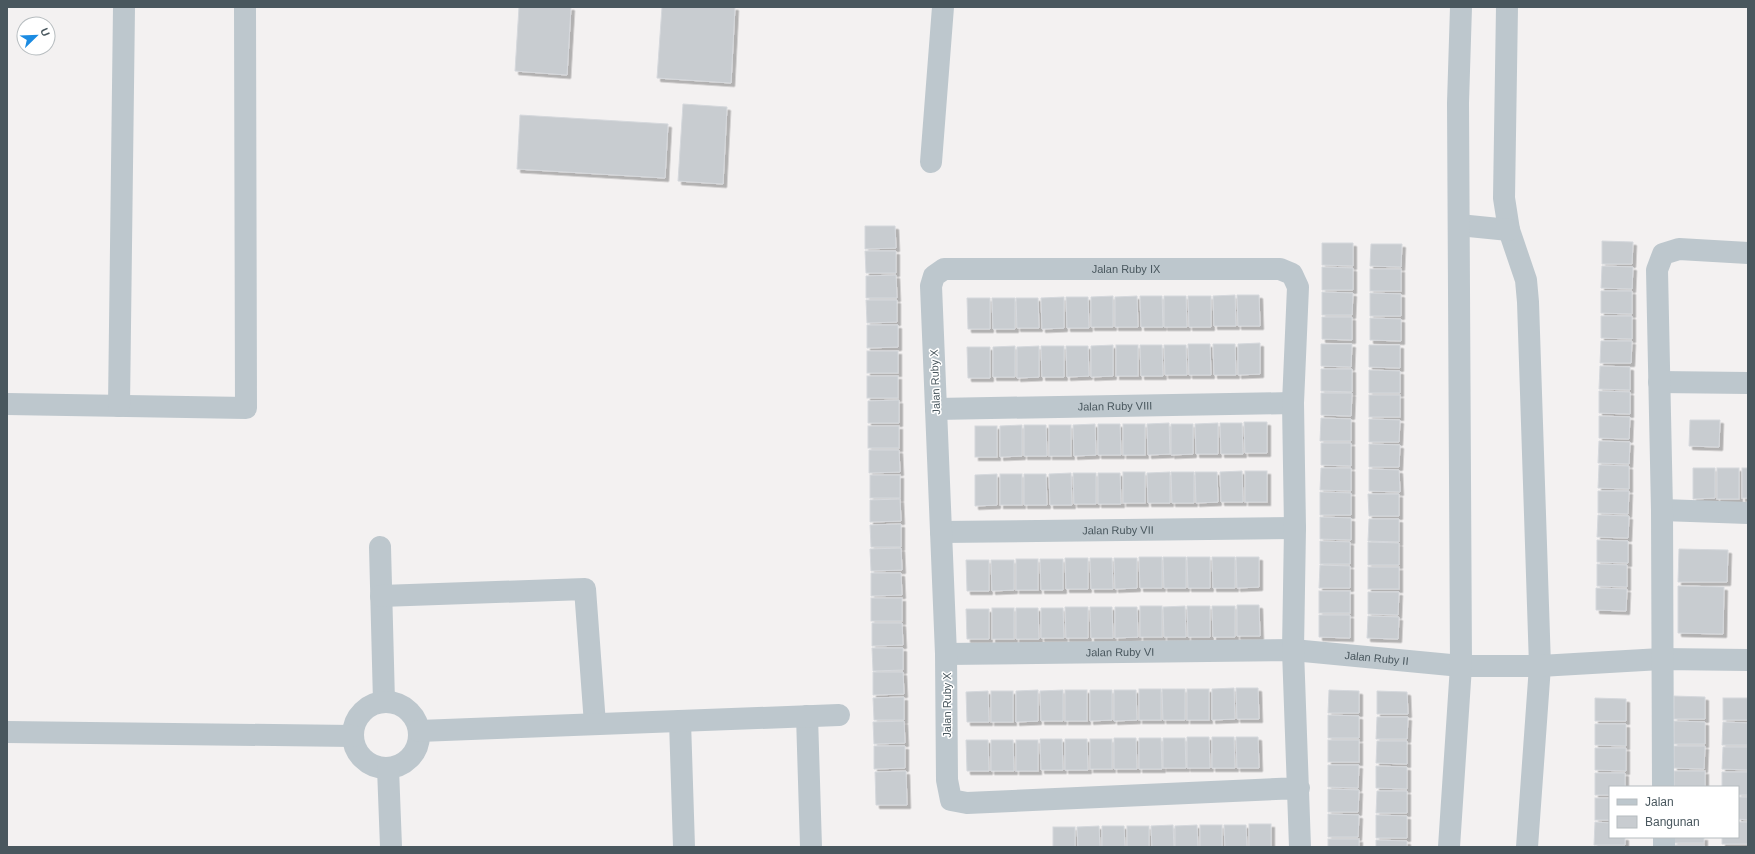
<svg xmlns="http://www.w3.org/2000/svg" width="1755" height="854" font-family="Helvetica,sans-serif">
<defs>
<filter id="shadow"><feDropShadow dx="3.5" dy="3.5" stdDeviation="0" flood-color="#0004"/></filter>
</defs>
<rect width="100%" height="100%" fill="#f3f1f1"/>
<g fill="#c8ccd0" stroke="#d5d8dc" filter="url(#shadow)">
<path d="M519,7H571L567,75L515,71Z"/>
<path d="M662,7H735L731,83L657,78Z"/>
<path d="M683,104L727,107L723,184L678,181Z"/>
<path d="M520,115L668,124L665,178L517,169Z"/>
<path d="M865,226H895L896,248L865,249Z"/>
<path d="M1602,241L1633,242L1632,264H1602Z"/>
<path d="M1322,243H1353V266L1322,265Z"/>
<path d="M1371,244H1402L1401,267L1370,266Z"/>
<path d="M865,251H896V273H866Z"/>
<path d="M1602,266L1633,267L1632,289L1601,288Z"/>
<path d="M1322,267L1353,268V290H1322Z"/>
<rect x="1370" y="269" width="31" height="22"/>
<path d="M896,275L897,298H866V276Z"/>
<path d="M1601,291H1632V314L1601,313Z"/>
<path d="M1322,292L1353,293L1352,315H1322Z"/>
<path d="M1370,293L1401,294V316H1370Z"/>
<path d="M1235,295L1236,326H1214L1213,296Z"/>
<path d="M1237,295H1259L1260,326H1238Z"/>
<path d="M1113,296V327H1091V297Z"/>
<path d="M1137,296L1138,327H1115V297Z"/>
<path d="M1140,296H1162L1163,327H1141Z"/>
<path d="M1164,296H1186L1187,327H1164Z"/>
<path d="M1188,296H1211V327H1189Z"/>
<path d="M1064,297V328L1042,329L1041,298Z"/>
<path d="M1066,297H1088L1089,328H1067Z"/>
<path d="M967,298H990V329H968Z"/>
<path d="M992,298H1015V329H993Z"/>
<path d="M1016,298H1038L1039,328H1017Z"/>
<path d="M866,300H897V322L867,323Z"/>
<path d="M1601,316H1632V339L1601,338Z"/>
<path d="M1322,317H1352V340L1322,339Z"/>
<path d="M1370,318L1401,319V341L1370,340Z"/>
<path d="M867,325H898V347L867,348Z"/>
<path d="M1601,341H1632L1631,363H1600Z"/>
<path d="M1260,343V374L1238,375V344Z"/>
<path d="M1188,344H1210L1211,375H1189Z"/>
<path d="M1213,344H1235L1236,375H1214Z"/>
<path d="M1321,344H1352L1351,367L1321,366Z"/>
<path d="M1113,345V376L1091,377V346Z"/>
<rect x="1116" y="345" width="22" height="31"/>
<path d="M1140,345H1162L1163,376H1141Z"/>
<path d="M1164,345H1186L1187,375H1165Z"/>
<path d="M1369,345H1400V368L1369,367Z"/>
<path d="M1015,346V377H993V347Z"/>
<path d="M1039,346V377L1017,378V347Z"/>
<path d="M1041,346H1064V377H1042Z"/>
<path d="M1066,346H1088L1089,376L1067,377Z"/>
<path d="M967,347H990V378H968Z"/>
<rect x="867" y="351" width="31" height="22"/>
<path d="M1600,366L1630,367V390L1599,389Z"/>
<path d="M1321,369H1352V392L1321,391Z"/>
<path d="M1369,370L1400,371V393H1369Z"/>
<rect x="867" y="376" width="31" height="22"/>
<path d="M1599,391L1630,392V414L1599,413Z"/>
<path d="M1321,393H1352L1351,416L1321,415Z"/>
<rect x="1369" y="395" width="31" height="22"/>
<path d="M899,400V423H868V401Z"/>
<path d="M1599,416L1630,417L1629,439L1599,438Z"/>
<path d="M1321,418L1351,419V441H1320Z"/>
<path d="M1369,419L1400,420L1399,442H1369Z"/>
<path d="M1690,420H1720L1719,447L1689,446Z"/>
<path d="M1244,422H1267V453H1245Z"/>
<path d="M1169,423L1170,454L1148,455L1147,424Z"/>
<path d="M1218,423V454H1196L1195,424Z"/>
<path d="M1220,423H1242L1243,454H1221Z"/>
<path d="M1095,424L1096,455L1074,456L1073,425Z"/>
<path d="M1098,424H1120L1121,455H1098Z"/>
<rect x="1123" y="424" width="22" height="31"/>
<path d="M1171,424H1193V454L1171,455Z"/>
<path d="M1022,425V456L1000,457V426Z"/>
<path d="M1024,425H1046L1047,456H1024Z"/>
<rect x="1049" y="425" width="22" height="31"/>
<rect x="868" y="426" width="31" height="22"/>
<rect x="975" y="426" width="22" height="31"/>
<path d="M1599,441L1630,442L1629,464L1598,463Z"/>
<path d="M1321,443H1351V466L1321,465Z"/>
<path d="M1369,444L1400,445L1399,467H1369Z"/>
<path d="M869,450H899L900,472L869,473Z"/>
<path d="M1599,465L1629,466V489L1598,488Z"/>
<path d="M1321,468H1351V491L1320,490Z"/>
<path d="M1693,468H1715V498L1693,499Z"/>
<rect x="1717" y="468" width="22" height="31"/>
<rect x="1742" y="468" width="6" height="30"/>
<path d="M1369,469L1399,470L1400,492L1369,491Z"/>
<path d="M1242,471L1243,502H1221L1220,472Z"/>
<rect x="1245" y="471" width="22" height="31"/>
<rect x="1123" y="472" width="22" height="31"/>
<path d="M1170,472V503H1148L1147,473Z"/>
<path d="M1171,472H1194V503H1172Z"/>
<path d="M1195,472H1217L1218,502L1196,503Z"/>
<path d="M1071,473L1072,505H1050L1049,474Z"/>
<path d="M1073,473H1096V504H1074Z"/>
<path d="M1098,473H1120L1121,504H1098Z"/>
<path d="M997,474V505L975,506V475Z"/>
<rect x="1000" y="474" width="22" height="31"/>
<path d="M1024,474H1046L1047,505H1024Z"/>
<rect x="870" y="475" width="30" height="23"/>
<path d="M1598,491H1629L1628,514L1598,513Z"/>
<path d="M1320,492L1351,493V515H1320Z"/>
<path d="M1368,494H1399V516H1369Z"/>
<path d="M900,499L901,521L870,522V500Z"/>
<path d="M1598,515L1629,516L1628,538L1597,537Z"/>
<path d="M1320,517L1351,518V540L1320,539Z"/>
<path d="M1369,519H1399V542L1368,541Z"/>
<path d="M901,524V547H871L870,525Z"/>
<path d="M1597,540L1628,541V563L1597,562Z"/>
<path d="M1320,541L1350,542V564H1320Z"/>
<path d="M1368,542L1399,543V565H1368Z"/>
<path d="M901,548L902,570L871,571L870,549Z"/>
<path d="M1679,549L1728,550L1727,582H1678Z"/>
<path d="M1139,557H1162V588H1140Z"/>
<path d="M1163,557H1186V588H1164Z"/>
<path d="M1187,557H1210V588H1188Z"/>
<path d="M1212,557H1235V588H1213Z"/>
<path d="M1236,557H1259V587L1237,588Z"/>
<path d="M1065,558H1088V589H1066Z"/>
<path d="M1090,558H1112L1113,589H1091Z"/>
<path d="M1114,558H1137V588L1115,589Z"/>
<rect x="1016" y="559" width="22" height="31"/>
<path d="M1040,559H1063V590H1041Z"/>
<path d="M966,560H989V591H967Z"/>
<path d="M991,560H1014V590L992,591Z"/>
<path d="M1597,564L1627,565V587L1597,586Z"/>
<path d="M1320,565L1350,566V588H1319Z"/>
<rect x="1368" y="567" width="31" height="22"/>
<path d="M871,573H901L902,595L871,596Z"/>
<path d="M1678,586L1724,587L1723,634L1678,633Z"/>
<path d="M1596,588L1627,589L1626,611L1596,610Z"/>
<rect x="1319" y="591" width="31" height="22"/>
<path d="M1368,592H1399L1398,615L1368,614Z"/>
<rect x="871" y="598" width="31" height="23"/>
<path d="M1237,605H1259L1260,636H1237Z"/>
<rect x="1140" y="606" width="22" height="31"/>
<path d="M1185,606L1186,637H1164L1163,607Z"/>
<path d="M1187,606H1210V637H1188Z"/>
<path d="M1212,606H1235V637H1213Z"/>
<path d="M1065,607H1088V638H1066Z"/>
<path d="M1090,607H1112L1113,638H1091Z"/>
<path d="M1115,607H1137L1138,637L1115,638Z"/>
<rect x="992" y="608" width="22" height="31"/>
<path d="M1016,608H1038L1039,639H1016Z"/>
<path d="M1041,608H1063L1064,638H1041Z"/>
<path d="M966,609H989V639H967Z"/>
<path d="M1319,615H1350V638L1319,637Z"/>
<path d="M1368,616L1399,617L1398,639L1367,638Z"/>
<path d="M872,623H902L903,645L872,646Z"/>
<path d="M872,648H903V670L873,671Z"/>
<path d="M873,672H903L904,694L873,695Z"/>
<path d="M1234,688L1235,719L1212,720V689Z"/>
<path d="M1236,688H1258L1259,719H1237Z"/>
<rect x="1139" y="689" width="22" height="31"/>
<path d="M1162,689H1185V720H1163Z"/>
<rect x="1187" y="689" width="22" height="31"/>
<path d="M1038,690V721L1016,722V691Z"/>
<path d="M1063,690V721H1041L1040,691Z"/>
<rect x="1065" y="690" width="22" height="31"/>
<path d="M1090,690H1112V720L1090,721Z"/>
<path d="M1114,690H1136L1137,720L1114,721Z"/>
<path d="M1329,690L1359,691V713H1328Z"/>
<path d="M988,691L989,722H967L966,692Z"/>
<rect x="991" y="691" width="22" height="31"/>
<path d="M1377,691L1407,692L1408,714H1377Z"/>
<path d="M1674,696L1705,697V719H1674Z"/>
<path d="M904,697V720H874L873,698Z"/>
<path d="M1595,698L1626,699V721H1595Z"/>
<rect x="1723" y="698" width="25" height="22"/>
<path d="M1328,715L1359,716V738H1328Z"/>
<path d="M1377,717H1408L1407,739H1376Z"/>
<path d="M904,721L905,743L874,744L873,722Z"/>
<path d="M1674,721L1705,722V744H1674Z"/>
<path d="M1723,722L1748,723V745H1722Z"/>
<path d="M1595,724H1626V746L1595,745Z"/>
<path d="M1187,737H1209L1210,768H1187Z"/>
<path d="M1212,737H1234L1235,768H1212Z"/>
<path d="M1236,737H1258L1259,768H1237Z"/>
<path d="M1114,738H1136L1137,769H1114Z"/>
<path d="M1139,738H1161L1162,769H1139Z"/>
<path d="M1163,738H1185L1186,768H1163Z"/>
<path d="M1040,739H1062L1063,770H1041Z"/>
<path d="M1065,739H1087L1088,770H1065Z"/>
<rect x="1090" y="739" width="22" height="30"/>
<path d="M966,740H988L989,771H967Z"/>
<path d="M991,740H1013L1014,771H991Z"/>
<rect x="1016" y="740" width="22" height="31"/>
<rect x="1328" y="740" width="31" height="22"/>
<path d="M1377,741H1407V764L1376,763Z"/>
<path d="M874,746H905V768L874,769Z"/>
<path d="M1674,746H1705L1704,769L1674,768Z"/>
<path d="M1723,747H1748V770L1722,769Z"/>
<path d="M1595,748H1626V771L1595,770Z"/>
<path d="M1328,765H1359L1358,788L1328,787Z"/>
<path d="M1376,766L1407,767V789L1376,788Z"/>
<path d="M906,771L907,805H876L875,772Z"/>
<rect x="1674" y="771" width="31" height="16"/>
<path d="M1722,772H1748V795H1738V787H1722Z"/>
<path d="M1595,773H1625V787H1610V795H1595Z"/>
<path d="M1328,789L1359,790L1358,812H1328Z"/>
<path d="M1377,791H1407V813H1376Z"/>
<path d="M1738,797H1748V820L1738,819Z"/>
<rect x="1595" y="798" width="15" height="22"/>
<path d="M1328,814L1359,815L1358,837H1328Z"/>
<path d="M1376,815L1407,816V838H1376Z"/>
<path d="M1595,822L1610,823V837H1625V845H1594Z"/>
<path d="M1738,822H1748V844H1722V837H1738Z"/>
<rect x="1249" y="824" width="22" height="23"/>
<path d="M1173,825L1174,847H1152L1151,826Z"/>
<path d="M1197,825L1198,847H1175V826Z"/>
<rect x="1200" y="825" width="22" height="22"/>
<path d="M1224,825H1246L1247,847H1225Z"/>
<path d="M1099,826L1100,847H1078L1077,827Z"/>
<path d="M1102,826H1124L1125,847H1102Z"/>
<rect x="1127" y="826" width="22" height="21"/>
<rect x="1053" y="827" width="22" height="20"/>
<rect x="1674" y="837" width="30" height="6"/>
<rect x="1328" y="839" width="31" height="8"/>
<path d="M1376,840L1407,841V847H1376Z"/>
<rect x="1674" y="845" width="30" height="2"/>
</g>
<g fill="none" stroke-linecap="round" stroke-linejoin="round">
<g stroke="#bdc7cd" stroke-width="22">
<path d="M1507,7L1504,198L1509,230L1526,280L1528,302L1540,666L1527,847"/>
<path d="M931,162L943,7"/>
<path d="M1459,225L1509,230"/>
<path d="M1659,382L1748,383"/>
<path d="M7,404L246,408L245,7"/>
<path d="M119,406L124,7"/>
<path id="s1" d="M936,409L1293,403"/>
<path d="M1662,510L1748,513"/>
<path id="s2" d="M941,532L1295,528"/>
<path d="M380,547L384,702"/>
<path d="M381,596L585,589L595,724"/>
<path id="s3" d="M946,654L1293,650L1461,666H1540L1661,659L1748,660"/>
<circle cx="386" cy="735" r="33"/>
<path d="M807,716L811,847"/>
<path d="M680,721L684,847"/>
<path d="M419,731L839,715"/>
<path d="M7,732L353,736"/>
<path d="M388,768L391,847"/>
<path d="M1663,787L1662,510L1657,270L1663,254L1679,249L1748,253"/>
<path id="s4" d="M1299,788L967,803L951,800L947,780L946,654L931,286L934,276L944,269H1280L1292,274L1298,287L1293,403L1295,528L1293,650L1300,847"/>
<path d="M1664,837V847"/>
<path d="M1449,847L1461,666L1458,103L1461,7"/>
</g>
</g>
<g text-anchor="middle" dominant-baseline="central" stroke-width="3" stroke-linejoin="round" paint-order="stroke">
<g font-size="11" fill="#49575e" stroke="#fff">
<text stroke="none"><textPath href="#s4" startOffset="1068">Jalan Ruby IX</textPath></text>
<text transform="translate(935 382) rotate(-92)">Jalan Ruby X</text>
<text stroke="none"><textPath href="#s1" startOffset="179">Jalan Ruby VIII</textPath></text>
<text stroke="none"><textPath href="#s2" startOffset="177">Jalan Ruby VII</textPath></text>
<text stroke="none"><textPath href="#s3" startOffset="174">Jalan Ruby VI</textPath></text>
<text stroke="none"><textPath href="#s3" startOffset="431">Jalan Ruby II</textPath></text>
<text transform="translate(947 705) rotate(-90)">Jalan Ruby X</text>
</g>
</g>
<rect width="1755" height="854" fill="none" stroke="#49575e" stroke-width="16"/>
<rect x="1609" y="786" width="130" height="52" fill="#ffffff" stroke="#b6bcbf"/>
<rect x="1617" y="799" width="20" height="6" fill="#bdc7cd" stroke="#b6bcbf"/>
<text x="1645" y="806" font-size="12" fill="#49575e">Jalan</text>
<rect x="1617" y="816" width="20" height="12" fill="#c8ccd0" stroke="#b6bcbf"/>
<text x="1645" y="826" font-size="12" fill="#49575e">Bangunan</text>
<g transform="translate(36 36) rotate(67)"><circle r="19" fill="#ffffff" stroke="#b6bcbf"/>
<path d="M0-3L7 15L0 10L-7 15Z" fill="#1b8be2"/>
<text y="-6" font-size="11" font-weight="bold" text-anchor="middle" fill="#49575e">U</text>
</g>
</svg>
